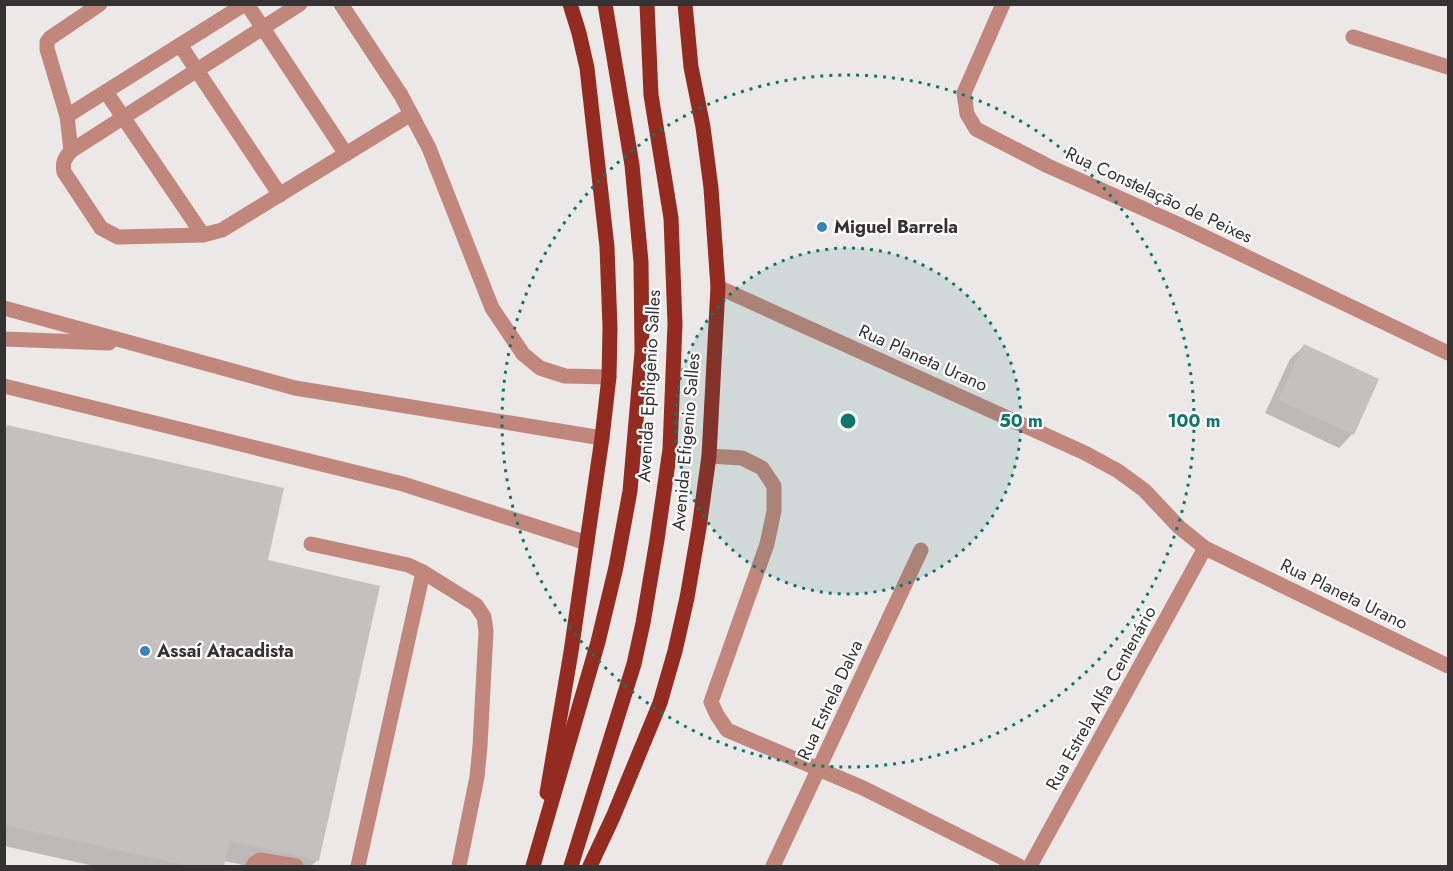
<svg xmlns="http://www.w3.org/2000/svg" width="1453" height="871" font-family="Jost,sans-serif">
<rect width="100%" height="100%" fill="#ece8e7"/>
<g fill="#0003">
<path d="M1304,346L1377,380L1352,434L1339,448L1265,413L1290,359Z"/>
<path d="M7,427L266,562L318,860L311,866H248L224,861L223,866H94L4,846V430Z"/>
</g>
<g fill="#c4c0bf">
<path d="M1304,344L1379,379L1354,435L1278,400Z"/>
<path d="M7,425L284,488L268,560L380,586L319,861L230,841L224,866H189L4,825V436Z"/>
</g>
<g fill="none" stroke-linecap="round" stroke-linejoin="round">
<g stroke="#c1867c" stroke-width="15">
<path d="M100,4L50,38L47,42V49L67,116L71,151C65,158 62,162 64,172L101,228L118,237L203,235L222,230L411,114"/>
<path d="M247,4L346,154"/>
<path d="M341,4L401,95L429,148L492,308L523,354L540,368L565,376L609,377"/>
<path d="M1003,4L964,93L967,114L976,129L1048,166L1180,225L1448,353"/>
<path d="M1353,37L1448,67"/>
<path d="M180,45L280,195"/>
<path d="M106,92L203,235"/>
<path d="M67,116L245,4"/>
<path d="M71,151L300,4"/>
<path d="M718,287L1085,453L1118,471L1144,490L1179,527L1205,548L1448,666"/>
<path d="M4,308L295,388L602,438"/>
<path d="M4,339L109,343"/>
<path d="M4,386L403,484L587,543"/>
<path d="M709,456L742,458L762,468L774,486V511L767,544L711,702L717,715L727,730L863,788L1019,866"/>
<path d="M311,544L408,565L423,572L358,866"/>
<path d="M423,572L476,605L484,617L486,631L480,746L477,777L459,866"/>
<path d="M253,866L255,863L260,860L296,866"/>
<path d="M773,866L921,550"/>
<path d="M1030,866L1205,548"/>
</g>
<g stroke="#932b20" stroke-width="15">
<path d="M547,793L571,652L602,438L609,377L610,328L607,247L587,68L579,33L570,4"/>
<path d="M533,866L598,642L616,567L630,491L642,352L641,262L632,165L605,4"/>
<path d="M571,866L634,664L643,623L657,540L670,449L675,324L671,218L651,95L647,4"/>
<path d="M590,866L613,817L660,703L675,651L687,598L699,528L709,456L718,287L711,188L703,127L691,67L685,4"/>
</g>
</g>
<circle cx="848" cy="421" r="173" fill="#0f766e" fill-opacity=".12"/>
<g fill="none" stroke="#0f766e" stroke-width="3" stroke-dasharray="3 6">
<circle cx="848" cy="421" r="173"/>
<circle cx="848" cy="421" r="346"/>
</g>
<g fill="#3585b6" stroke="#fff" stroke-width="2">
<circle cx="822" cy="227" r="6"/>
<circle cx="145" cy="651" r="6"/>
</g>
<g text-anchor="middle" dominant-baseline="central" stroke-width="4.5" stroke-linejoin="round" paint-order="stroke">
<g font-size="18" fill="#343232" stroke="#fff">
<text transform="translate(1159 195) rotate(25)">Rua Constelação de Peixes</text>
<text transform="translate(923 358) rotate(24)">Rua Planeta Urano</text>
<text transform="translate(649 386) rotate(-87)">Avenida Ephigênio Salles</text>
<text transform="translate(686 442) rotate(-85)">Avenida Efigenio Salles</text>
<text transform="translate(1344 594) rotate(26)">Rua Planeta Urano</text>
<text transform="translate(1101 698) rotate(-61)">Rua Estrela Alfa Centenário</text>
<text transform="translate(830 700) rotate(-65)">Rua Estrela Dalva</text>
</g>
<g font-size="18" font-weight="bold" fill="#343232" stroke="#fff" text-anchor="start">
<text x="834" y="227">Miguel Barrela</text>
<text x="157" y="651">Assaí Atacadista</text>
</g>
</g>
<circle cx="848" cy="421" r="9" fill="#0f766e" stroke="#fff" stroke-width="3"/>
<g font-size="18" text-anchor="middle" font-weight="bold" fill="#0f766e" stroke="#fff" stroke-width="4.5" stroke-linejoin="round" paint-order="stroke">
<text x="1021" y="427">50 m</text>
<text x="1194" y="427">100 m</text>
</g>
<rect width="1453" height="871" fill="none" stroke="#343232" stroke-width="12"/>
</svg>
